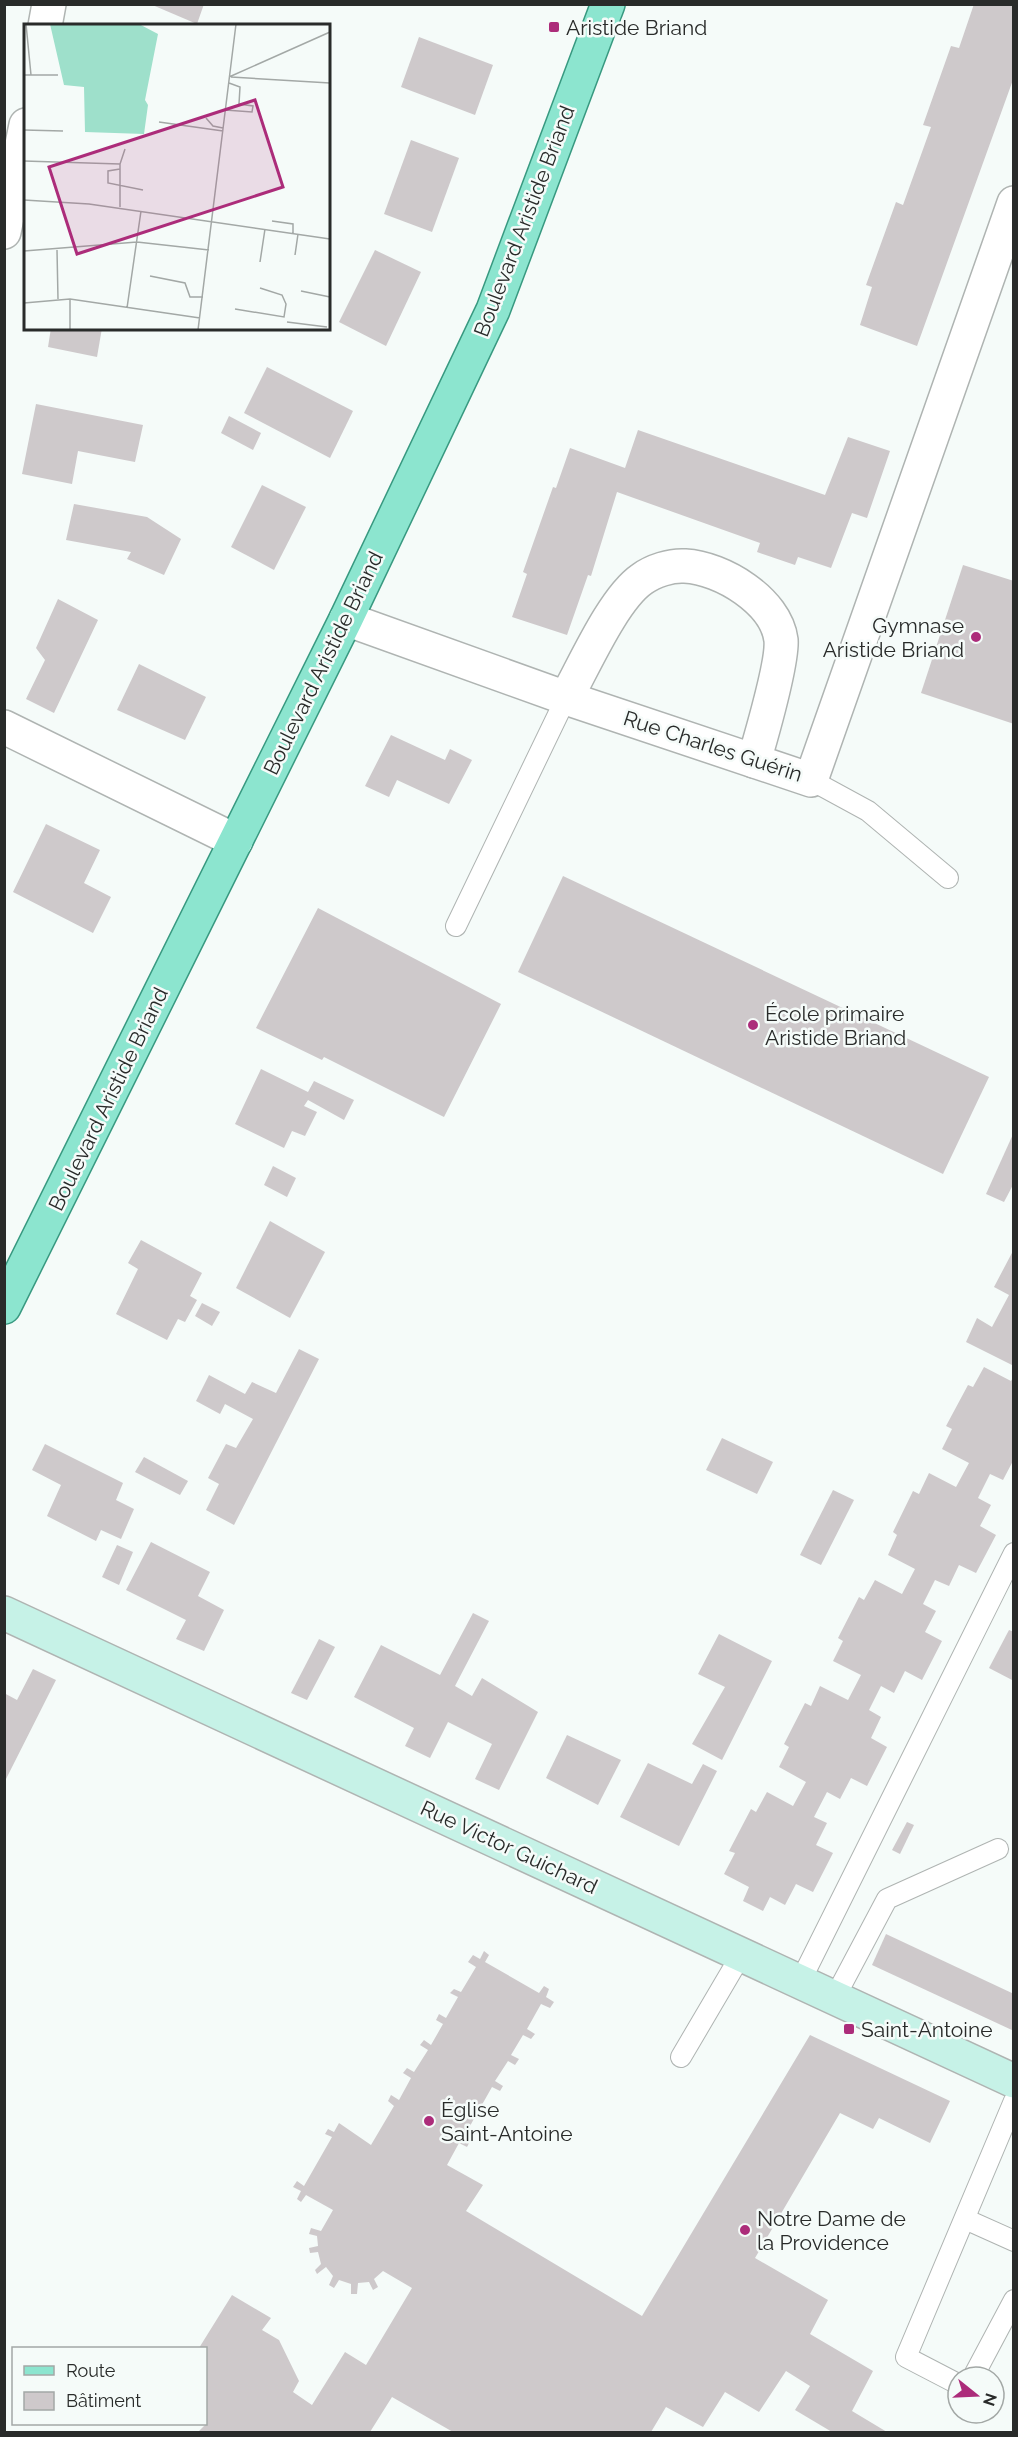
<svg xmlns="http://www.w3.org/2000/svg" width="1018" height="2437" font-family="Raleway,sans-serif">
<rect width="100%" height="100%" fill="#f5fbf9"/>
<g fill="#cec9cb">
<path d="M150,4H204L197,24Z"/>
<path d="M974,4H1014V77L917,346L860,325L872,287L866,285L896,202L903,205L931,127L923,125L951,46L959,48Z"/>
<path d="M419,37L493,65L475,115L401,87Z"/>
<path d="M411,140L459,158L432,232L384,214Z"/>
<path d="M375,250L421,272L386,346L339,322Z"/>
<path d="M51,328H102L97,357L48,347Z"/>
<path d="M267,367L353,411L330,458L244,413Z"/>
<path d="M36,404L143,425L135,462L78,451L72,484L22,474Z"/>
<path d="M229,416L261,433L253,450L221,433Z"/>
<path d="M638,430L825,495L848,437L890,451L867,518L852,513L831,568L798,557L795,565L757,552L760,543L617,492L591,576L588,575L567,635L512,617L527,574L523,572L553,487L556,488L570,448L625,468Z"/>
<path d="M262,485L306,507L274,570L231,547Z"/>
<path d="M74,504L147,517L181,539L164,575L127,559L131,552L66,540Z"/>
<path d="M963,565L1014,581V724L921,693Z"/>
<path d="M58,599L98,620L54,713L26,699L45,660L36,648Z"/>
<path d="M139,664L206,697L185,740L117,710Z"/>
<path d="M391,735L445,760L450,749L472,760L449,804L397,780L389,797L365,786Z"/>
<path d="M46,824L100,850L84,883L111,897L93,933L13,892Z"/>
<path d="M563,876L989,1077L943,1174L518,972Z"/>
<path d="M318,908L501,1004L444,1117L324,1057L322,1060L256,1028Z"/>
<path d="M261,1069L308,1092L314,1081L354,1100L344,1120L308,1100L304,1106L317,1112L305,1136L292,1131L284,1148L235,1124Z"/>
<path d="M1014,1132V1183L1004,1202L986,1194Z"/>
<path d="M273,1166L296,1178L287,1197L264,1185Z"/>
<path d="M270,1221L325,1252L290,1318L236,1288Z"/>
<path d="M141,1240L202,1273L190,1296L197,1300L185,1322L178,1319L167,1340L116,1314L138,1269L128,1263Z"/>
<path d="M1014,1249V1366L966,1342L977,1318L992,1327L1009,1295L994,1287Z"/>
<path d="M202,1303L220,1312L212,1326L195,1316Z"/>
<path d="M299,1349L319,1359L234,1525L206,1510L219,1484L208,1478L226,1444L236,1448L253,1419L225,1404L220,1414L196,1401L209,1375L245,1394L252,1382L276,1393Z"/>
<path d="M984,1367L1011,1381L1014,1376V1459L1003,1480L990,1474L978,1498L991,1505L980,1526L996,1535L976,1573L959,1565L949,1586L935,1580L923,1604L936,1611L925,1632L942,1641L922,1680L905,1671L894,1693L881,1686L869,1710L881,1717L871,1738L887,1747L867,1786L851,1778L840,1799L827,1792L814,1817L827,1823L816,1845L833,1853L813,1892L796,1884L785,1905L770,1897L763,1911L743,1901L749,1887L724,1874L735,1853L729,1851L751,1809L756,1812L767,1792L793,1806L806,1782L779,1767L789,1747L784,1744L805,1703L811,1706L820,1686L848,1700L861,1675L833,1661L843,1641L838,1638L859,1597L864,1600L875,1580L902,1594L915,1569L888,1555L897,1535L893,1532L913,1491L919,1494L929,1473L956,1487L969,1463L942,1449L952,1429L946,1426L968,1385L973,1387Z"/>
<path d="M722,1438L773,1462L757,1494L706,1470Z"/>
<path d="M45,1444L123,1483L116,1500L134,1509L121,1539L101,1530L96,1541L47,1516L61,1485L32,1470Z"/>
<path d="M144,1457L188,1481L180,1495L135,1472Z"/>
<path d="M833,1490L854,1500L821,1565L800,1555Z"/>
<path d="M151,1542L210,1572L198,1596L224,1610L204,1651L176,1639L186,1620L126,1590Z"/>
<path d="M117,1545L133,1552L119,1585L102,1577Z"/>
<path d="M473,1613L489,1621L455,1686L472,1696L482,1678L538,1712L499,1790L475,1779L492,1744L448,1722L430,1758L405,1746L414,1728L354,1697L381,1645L440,1675Z"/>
<path d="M1009,1630L1014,1632V1681L989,1668Z"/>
<path d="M719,1634L772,1661L722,1760L692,1744L725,1687L698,1674Z"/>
<path d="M319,1639L335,1647L307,1700L291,1693Z"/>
<path d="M33,1669L56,1680L4,1783V1693L17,1700Z"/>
<path d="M567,1735L621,1760L598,1805L546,1778Z"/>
<path d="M648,1763L692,1784L703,1764L717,1771L679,1846L620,1817Z"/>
<path d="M907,1822L914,1825L900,1854L892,1850Z"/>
<path d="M886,1934L1014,1994V2031L872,1965Z"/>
<path d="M484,1951L489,1955L485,1962L539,1993L544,1986L549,1989L546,1997L554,2002L550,2008L541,2004L527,2029L535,2034L531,2039L523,2035L511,2055L519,2059L515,2065L508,2061L495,2081L503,2086L500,2091L492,2087L479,2110L486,2114L484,2119L476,2115L464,2137L470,2141L467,2147L459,2143L447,2165L483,2185L466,2211L642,2316L810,2035L950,2101L930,2143L879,2118L873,2129L840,2113L755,2258L828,2300L810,2334L873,2371L852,2411L887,2432H832L795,2410L810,2386L786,2371L759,2412L725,2392L703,2427L666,2407L651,2432H453L392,2397L370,2432H198L206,2424V2348H199L232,2295L271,2318L262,2330L279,2340L299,2381L293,2392L312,2405L345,2352L366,2365L412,2288L383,2271L374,2279L378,2287L373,2290L369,2282L358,2283L357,2294H351V2284L339,2280L334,2288L329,2285L333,2276L326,2267L317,2274L315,2270L321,2264L318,2252L310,2253L309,2248L318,2246L317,2236L309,2234L311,2228L321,2231L333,2210L306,2195L301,2202L297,2199L301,2191L293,2187L297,2181L304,2186L332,2137L325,2134L328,2129L334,2132L339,2123L371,2145L394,2106L388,2101L391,2095L399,2100L411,2078L403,2073L407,2068L414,2072L428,2050L420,2045L424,2040L431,2045L443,2024L436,2020L439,2014L446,2018L458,1997L450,1993L454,1989L461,1992L476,1967L468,1962L473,1955L480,1959Z"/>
</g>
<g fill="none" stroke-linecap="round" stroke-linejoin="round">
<g stroke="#afb4b2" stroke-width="22">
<g id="service">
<path d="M811,780L868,811L948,878"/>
<path d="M456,926L566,698"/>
<path d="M800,1982L1014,1553"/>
<path d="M835,1997L887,1899L998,1849"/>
<path d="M681,2057L741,1955"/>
<path d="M965,2219L1014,2241"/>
<path d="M973,2377L1014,2300"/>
<path d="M958,2384L906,2357L1014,2101"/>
</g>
</g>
<g stroke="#afb4b2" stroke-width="36">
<g id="minor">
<path d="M45,26L49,4"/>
<path d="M4,232L26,125"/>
<path d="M346,619L566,698L811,780L1014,203"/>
<path d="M566,698C584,666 613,599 642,579C653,571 671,565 685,566C722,568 776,601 781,640C783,661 761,737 754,761"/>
<path d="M4,727L236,841"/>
</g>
</g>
<g stroke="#afb4b2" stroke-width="36">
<path id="secondary" d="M4,1613L1014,2081"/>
</g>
<g stroke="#389980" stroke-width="36">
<path id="primary" d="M4,1307L346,619L493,310L608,4"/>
</g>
<use href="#service" stroke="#fff" stroke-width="20"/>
<use href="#minor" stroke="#fff" stroke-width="33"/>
<use href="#secondary" stroke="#c6f2e7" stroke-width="33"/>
<use href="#primary" stroke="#8ce5cf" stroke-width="33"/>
</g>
<g fill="#ac2c7a" stroke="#f5fbf9" stroke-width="2">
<rect x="548" y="21" width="12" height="12" rx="3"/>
<circle cx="976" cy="637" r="6"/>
<circle cx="753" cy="1025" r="6"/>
<rect x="843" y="2023" width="12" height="12" rx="3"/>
<circle cx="429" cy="2121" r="6"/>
<circle cx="745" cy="2230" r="6"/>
</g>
<g text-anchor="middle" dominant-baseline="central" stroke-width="5" stroke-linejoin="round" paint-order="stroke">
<g font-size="21" fill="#292b2a" stroke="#f5fbf9" text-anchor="start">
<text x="566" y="27">Aristide Briand</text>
<text x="964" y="625" text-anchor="end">Gymnase<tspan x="964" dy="24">Aristide Briand</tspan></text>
<text x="765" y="1013">École primaire<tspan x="765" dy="24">Aristide Briand</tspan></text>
<text x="861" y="2029">Saint-Antoine</text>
<text x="441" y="2109">Église<tspan x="441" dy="24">Saint-Antoine</tspan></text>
<text x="757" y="2218">Notre Dame de<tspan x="757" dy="24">la Providence</tspan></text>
</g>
<g font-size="21" fill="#292b2a" stroke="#f5fbf9">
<text transform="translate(524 221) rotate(-69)">Boulevard Aristide Briand</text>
<text transform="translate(323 663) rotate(-64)">Boulevard Aristide Briand</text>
<text transform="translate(713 746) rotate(18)">Rue Charles Guérin</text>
<text transform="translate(108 1099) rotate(-64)">Boulevard Aristide Briand</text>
<text transform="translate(509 1847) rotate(25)">Rue Victor Guichard</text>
</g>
</g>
<g transform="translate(24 24)">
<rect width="306" height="306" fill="#f5fbf9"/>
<path d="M26,0H115L134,10L121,76L124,81L120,110L61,108L60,63L40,61Z" fill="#9ee0cb"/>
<path fill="none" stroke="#a3a8a6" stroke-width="1.5" d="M2,0L7,51M0,51H34M205,53L306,8M207,53L306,59M201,86L228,88L229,82L215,80L216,63L205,59M182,94L189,102L199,104M135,98L199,107M0,106L39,107M0,137L96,140M96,145L84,147V159L119,166M0,176L65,180L306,215M96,183V140L101,125M248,197L269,200V209M33,226L34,275M0,227L113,218L185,226M271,231L274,210M236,238L241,205M126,252L161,259L166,273H179M277,267L306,273M46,275V306M0,279L46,275L176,294M103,284L117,187M211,285L260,293L262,280L258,271L236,264M263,298L303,303M174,306L212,0"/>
<path fill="#ac2c7a" fill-opacity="0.15" stroke="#ac2c7a" stroke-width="3" d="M231,76L259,163L53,230L25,143Z"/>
<rect width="306" height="306" fill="none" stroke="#292b2a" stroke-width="3"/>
</g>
<rect width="1018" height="2437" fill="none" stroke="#292b2a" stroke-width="12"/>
<rect x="12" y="2347" width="195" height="78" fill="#f5fbf9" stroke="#a3a8a6" stroke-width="1.5"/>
<rect x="24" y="2366" width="30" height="9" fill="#8ce5cf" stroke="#a3a8a6" stroke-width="1.5"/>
<text x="66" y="2377" font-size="18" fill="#292b2a">Route</text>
<rect x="24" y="2392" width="30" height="18" fill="#cec9cb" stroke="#a3a8a6" stroke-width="1.5"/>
<text x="66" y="2407" font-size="18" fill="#292b2a">Bâtiment</text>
<g transform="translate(976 2395) rotate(108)"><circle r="28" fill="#f5fbf9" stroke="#a3a8a6" stroke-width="1.5"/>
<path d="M0-4.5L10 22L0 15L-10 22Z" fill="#ac2c7a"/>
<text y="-9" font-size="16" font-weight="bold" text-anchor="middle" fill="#292b2a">N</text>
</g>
</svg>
